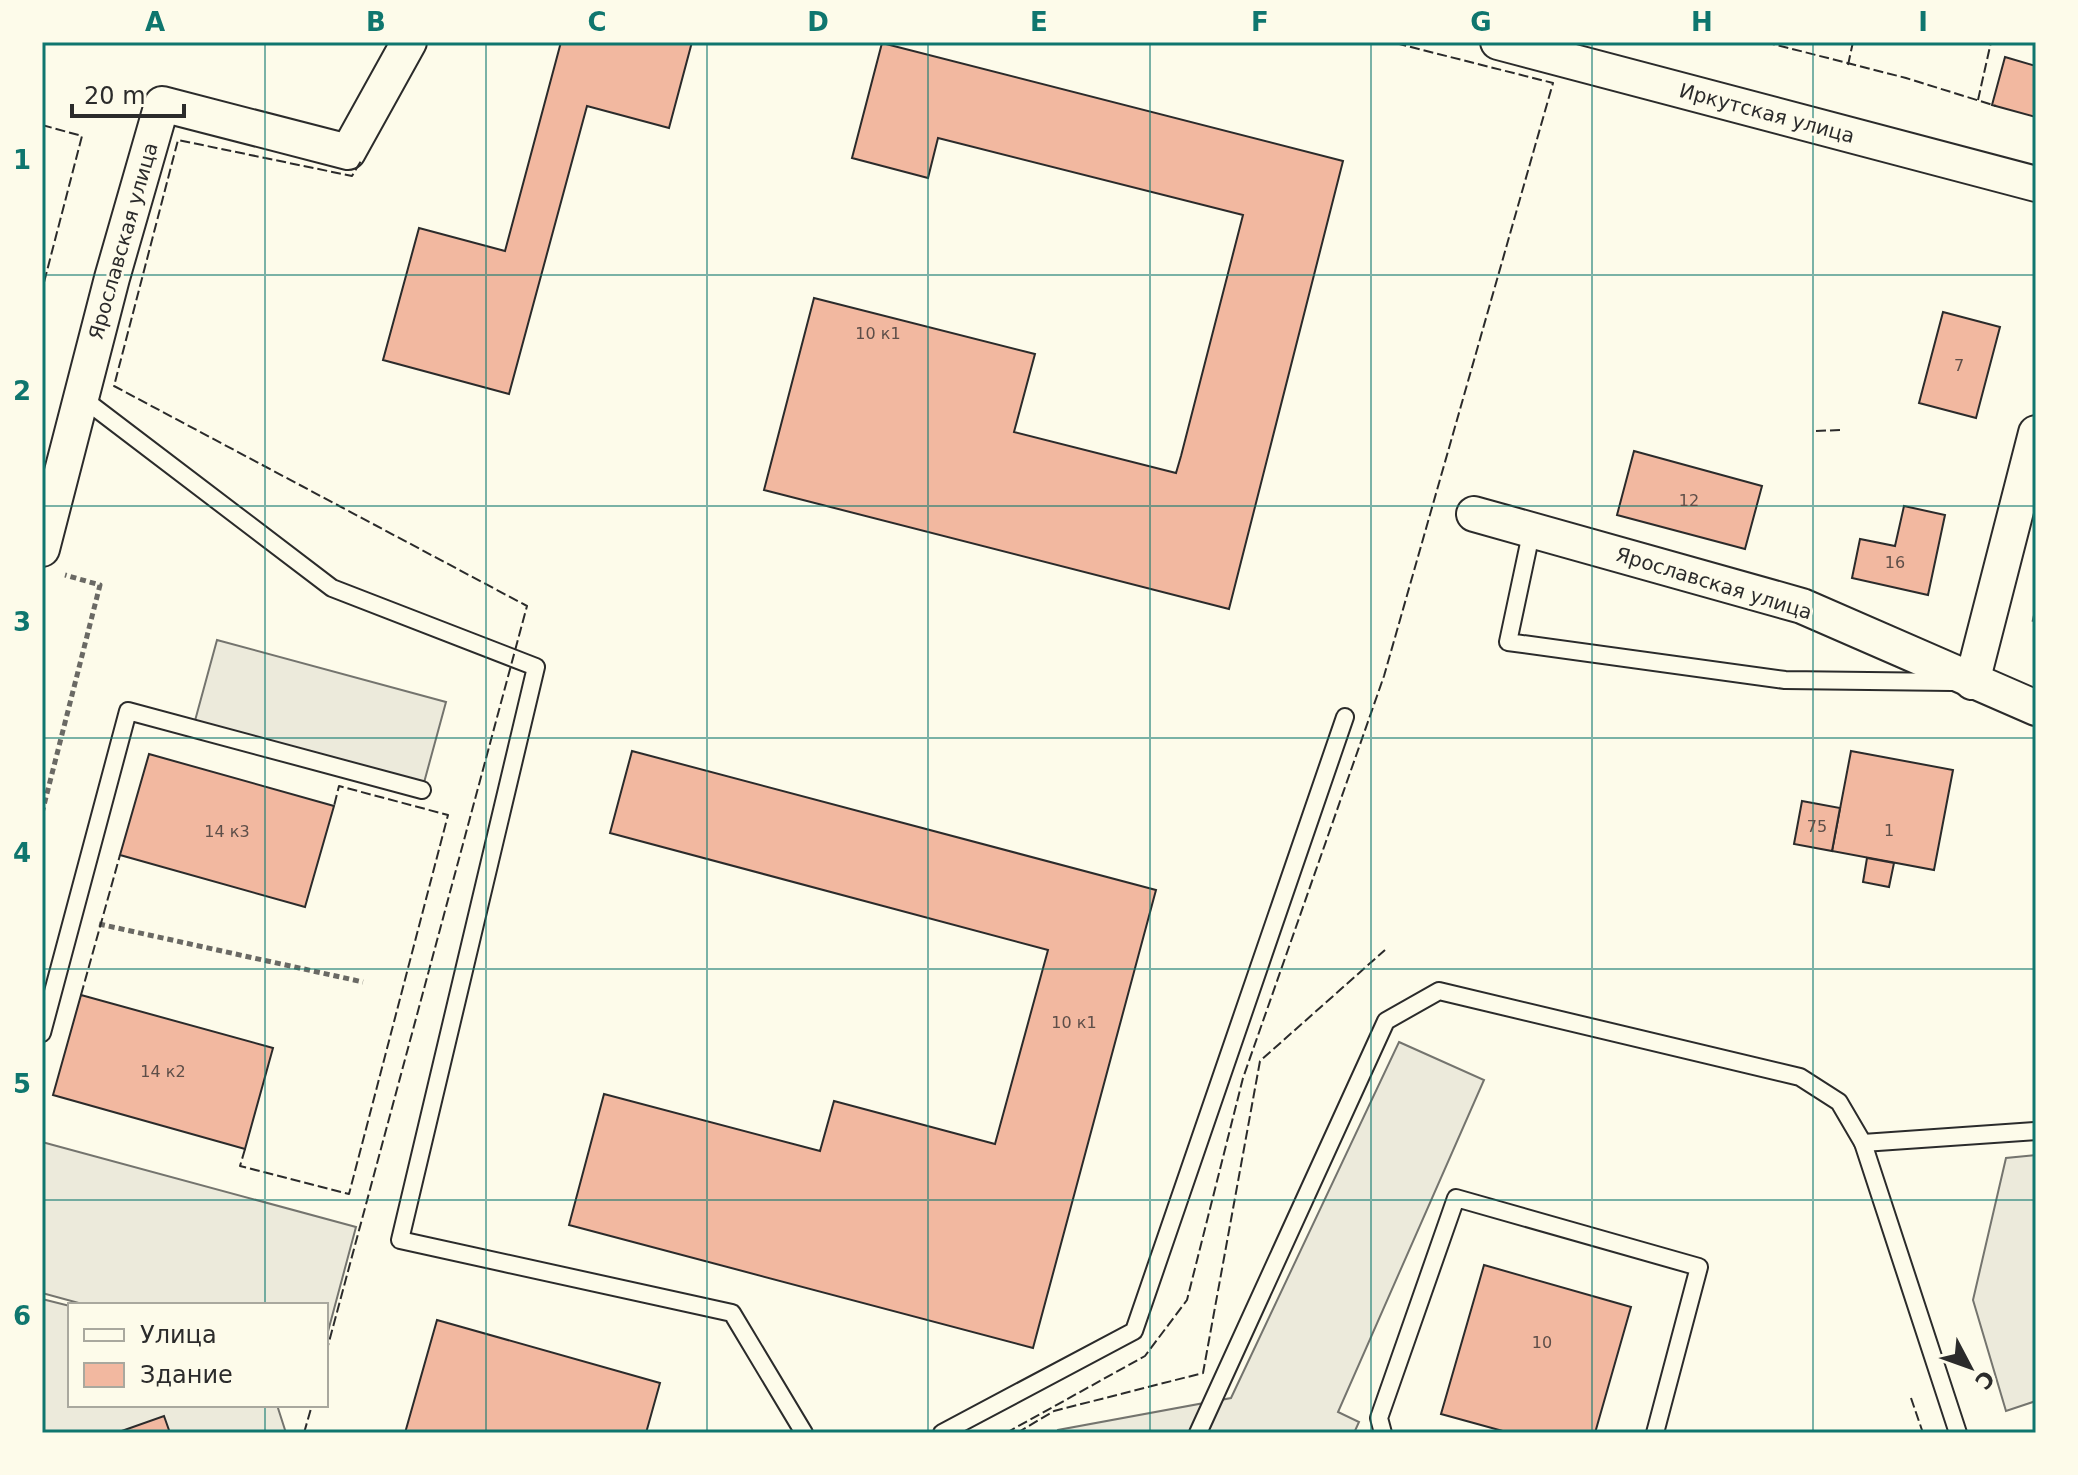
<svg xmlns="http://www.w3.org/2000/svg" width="2078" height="1475" font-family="'DejaVu Sans',sans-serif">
<rect width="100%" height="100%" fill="#fdfbea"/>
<g fill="#eceadb" stroke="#74746e" stroke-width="2">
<path d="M217,640L446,702L422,790L193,728Z"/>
<path d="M1399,1042L1484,1080L1338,1412L1359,1422L1354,1433H1056L1058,1430L1231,1398Z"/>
<path d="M42,1142L356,1227L326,1339V1305H86L42,1293Z"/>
<path d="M2036,1155V1401L2006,1411L1973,1300L2006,1158Z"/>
<path d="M42,1299L70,1306V1405H277L286,1433H42Z"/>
</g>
<g fill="#f2b8a0" stroke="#2b2b2b" stroke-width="2">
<path d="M561,42H692L669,128L587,106L509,394L383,360L419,228L505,251Z"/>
<path d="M882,43L1343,161L1229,609L764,490L814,298L1035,354L1014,432L1176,473L1181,456L1243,215L938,138L928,178L852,158Z"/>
<path d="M2005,57L2036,66V117L1992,105Z"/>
<path d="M1943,312L2000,327L1976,418L1919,403Z"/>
<path d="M1634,451L1762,486L1745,549L1617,515Z"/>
<path d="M1904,506L1945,515L1928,595L1852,578L1860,539L1895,546Z"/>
<path d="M632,751L1156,890L1033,1348L569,1225L604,1094L820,1151L834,1101L995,1144L1048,950L610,833Z"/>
<path d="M1851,751L1953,770L1934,870L1832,851Z"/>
<path d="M149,754L334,806L305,907L120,855Z"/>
<path d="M1802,801L1840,808L1832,851L1794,844Z"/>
<path d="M1867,858L1894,863L1889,887L1863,882Z"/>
<path d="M81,995L273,1048L245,1149L53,1095Z"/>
<path d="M1484,1265L1631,1307L1595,1433H1510L1441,1414Z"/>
<path d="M437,1320L660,1383L646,1433H405Z"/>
<path d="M164,1416L170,1433H116Z"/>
</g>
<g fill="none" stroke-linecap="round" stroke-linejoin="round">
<g stroke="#2b2b2b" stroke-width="20">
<g id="lane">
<path d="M81,397L332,588L536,667L400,1240L732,1313L804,1433"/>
<path d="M1532,529L1508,642L1785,680L1952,682"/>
<path d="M42,1033L128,711L422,790"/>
<path d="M1863,1143L1958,1433"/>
<path d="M942,1433L1134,1331L1345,717"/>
<path d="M1198,1433L1386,1021L1439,991L1800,1077L1839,1102L1863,1143L2036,1131"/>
<path d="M1383,1433L1379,1418L1456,1198L1699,1267L1655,1433"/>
</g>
</g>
<g stroke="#2b2b2b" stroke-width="38">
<g id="street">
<path d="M1498,42L2036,184"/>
<path d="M1474,514L1802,606L2036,708"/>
<path d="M42,549L112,278L162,104L348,152L409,42"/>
<path d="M1972,682L2036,433"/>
</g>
</g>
<g stroke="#6a6964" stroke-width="5" stroke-dasharray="6 4" stroke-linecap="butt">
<path d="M2034,622L2036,613"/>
<path d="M42,813L100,585L65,575"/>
<path d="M99,924L363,982"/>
</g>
<use href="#lane" stroke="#fdfbea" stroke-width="16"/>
<use href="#street" stroke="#fdfbea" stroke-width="34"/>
<g stroke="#2b2b2b" stroke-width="2" stroke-dasharray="10 4" stroke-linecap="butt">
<path d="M1765,42L1906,78L1996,106"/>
<path d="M1848,65L1853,42"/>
<path d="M1978,100L1991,42"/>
<path d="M42,125L82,136L42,290"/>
<path d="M1816,431L1840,430"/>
<path d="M81,995L120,855"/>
<path d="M245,1149L240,1166L349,1194L448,815L339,786L334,806"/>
<path d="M326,1353L527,606L114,386L178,140L352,176L361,161"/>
<path d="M1911,1398L1923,1433"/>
<path d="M304,1433L312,1405"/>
<path d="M1006,1433L1145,1356L1187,1300L1243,1078L1384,676L1553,83L1391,42"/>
<path d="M1017,1433L1054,1411L1203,1373L1260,1061L1385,950"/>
</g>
</g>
<path fill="none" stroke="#0f766e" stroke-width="2" stroke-opacity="0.55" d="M265,42V1305M486,42V1433M707,42V1433M928,42V1433M1150,42V1433M1371,42V1433M1592,42V1433M1813,42V1433M42,275H2036M42,506H2036M42,738H2036M42,969H2036M42,1200H2036M265,1405V1433"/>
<g text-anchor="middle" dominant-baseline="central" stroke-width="6" stroke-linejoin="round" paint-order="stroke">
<g font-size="16" fill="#5d4e48">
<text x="878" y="333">10 к1</text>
<text x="1959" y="365">7</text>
<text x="1689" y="500">12</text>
<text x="1895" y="562">16</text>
<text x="1817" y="826">75</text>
<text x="1889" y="830">1</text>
<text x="227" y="831">14 к3</text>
<text x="1074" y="1022">10 к1</text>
<text x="163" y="1071">14 к2</text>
<text x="1542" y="1342">10</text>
</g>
<g font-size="20" fill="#2b2b2b" stroke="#fdfbea">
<text transform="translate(1767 113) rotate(15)">Иркутская улица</text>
<text transform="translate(123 241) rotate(-74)">Ярославская улица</text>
<text transform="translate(1714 583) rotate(17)">Ярославская улица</text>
</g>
</g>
<rect width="2078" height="1475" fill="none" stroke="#fdfbea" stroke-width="88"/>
<rect x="68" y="1303" width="260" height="104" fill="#fdfbea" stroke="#a9a89e" stroke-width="2"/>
<rect x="84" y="1329" width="40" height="12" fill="#fdfbea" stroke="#a9a89e" stroke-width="2"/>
<text x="140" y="1343" font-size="24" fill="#2b2b2b">Улица</text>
<rect x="84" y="1363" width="40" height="24" fill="#f2b8a0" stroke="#a9a89e" stroke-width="2"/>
<text x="140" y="1383" font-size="24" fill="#2b2b2b">Здание</text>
<g transform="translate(1970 1367) rotate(131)" stroke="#fdfbea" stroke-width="6" paint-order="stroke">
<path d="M0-6L14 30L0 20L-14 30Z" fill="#2b2b2b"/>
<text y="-12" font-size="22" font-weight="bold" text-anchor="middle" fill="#2b2b2b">С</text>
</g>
<path d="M72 104v12h112v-12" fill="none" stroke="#2b2b2b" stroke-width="4"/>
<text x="84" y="104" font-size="24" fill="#2b2b2b" stroke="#fdfbea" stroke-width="6" paint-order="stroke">20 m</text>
<rect x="44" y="44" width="1990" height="1387" fill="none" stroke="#0f766e" stroke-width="3"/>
<g font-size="26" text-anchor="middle" font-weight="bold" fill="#0f766e">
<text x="155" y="31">A</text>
<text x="376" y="31">B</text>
<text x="597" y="31">C</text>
<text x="818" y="31">D</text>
<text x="1039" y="31">E</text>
<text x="1260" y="31">F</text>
<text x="1481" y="31">G</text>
<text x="1702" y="31">H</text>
<text x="1923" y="31">I</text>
<text x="22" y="169">1</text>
<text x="22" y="400">2</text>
<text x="22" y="631">3</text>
<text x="22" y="862">4</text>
<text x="22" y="1093">5</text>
<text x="22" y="1325">6</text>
</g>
</svg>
